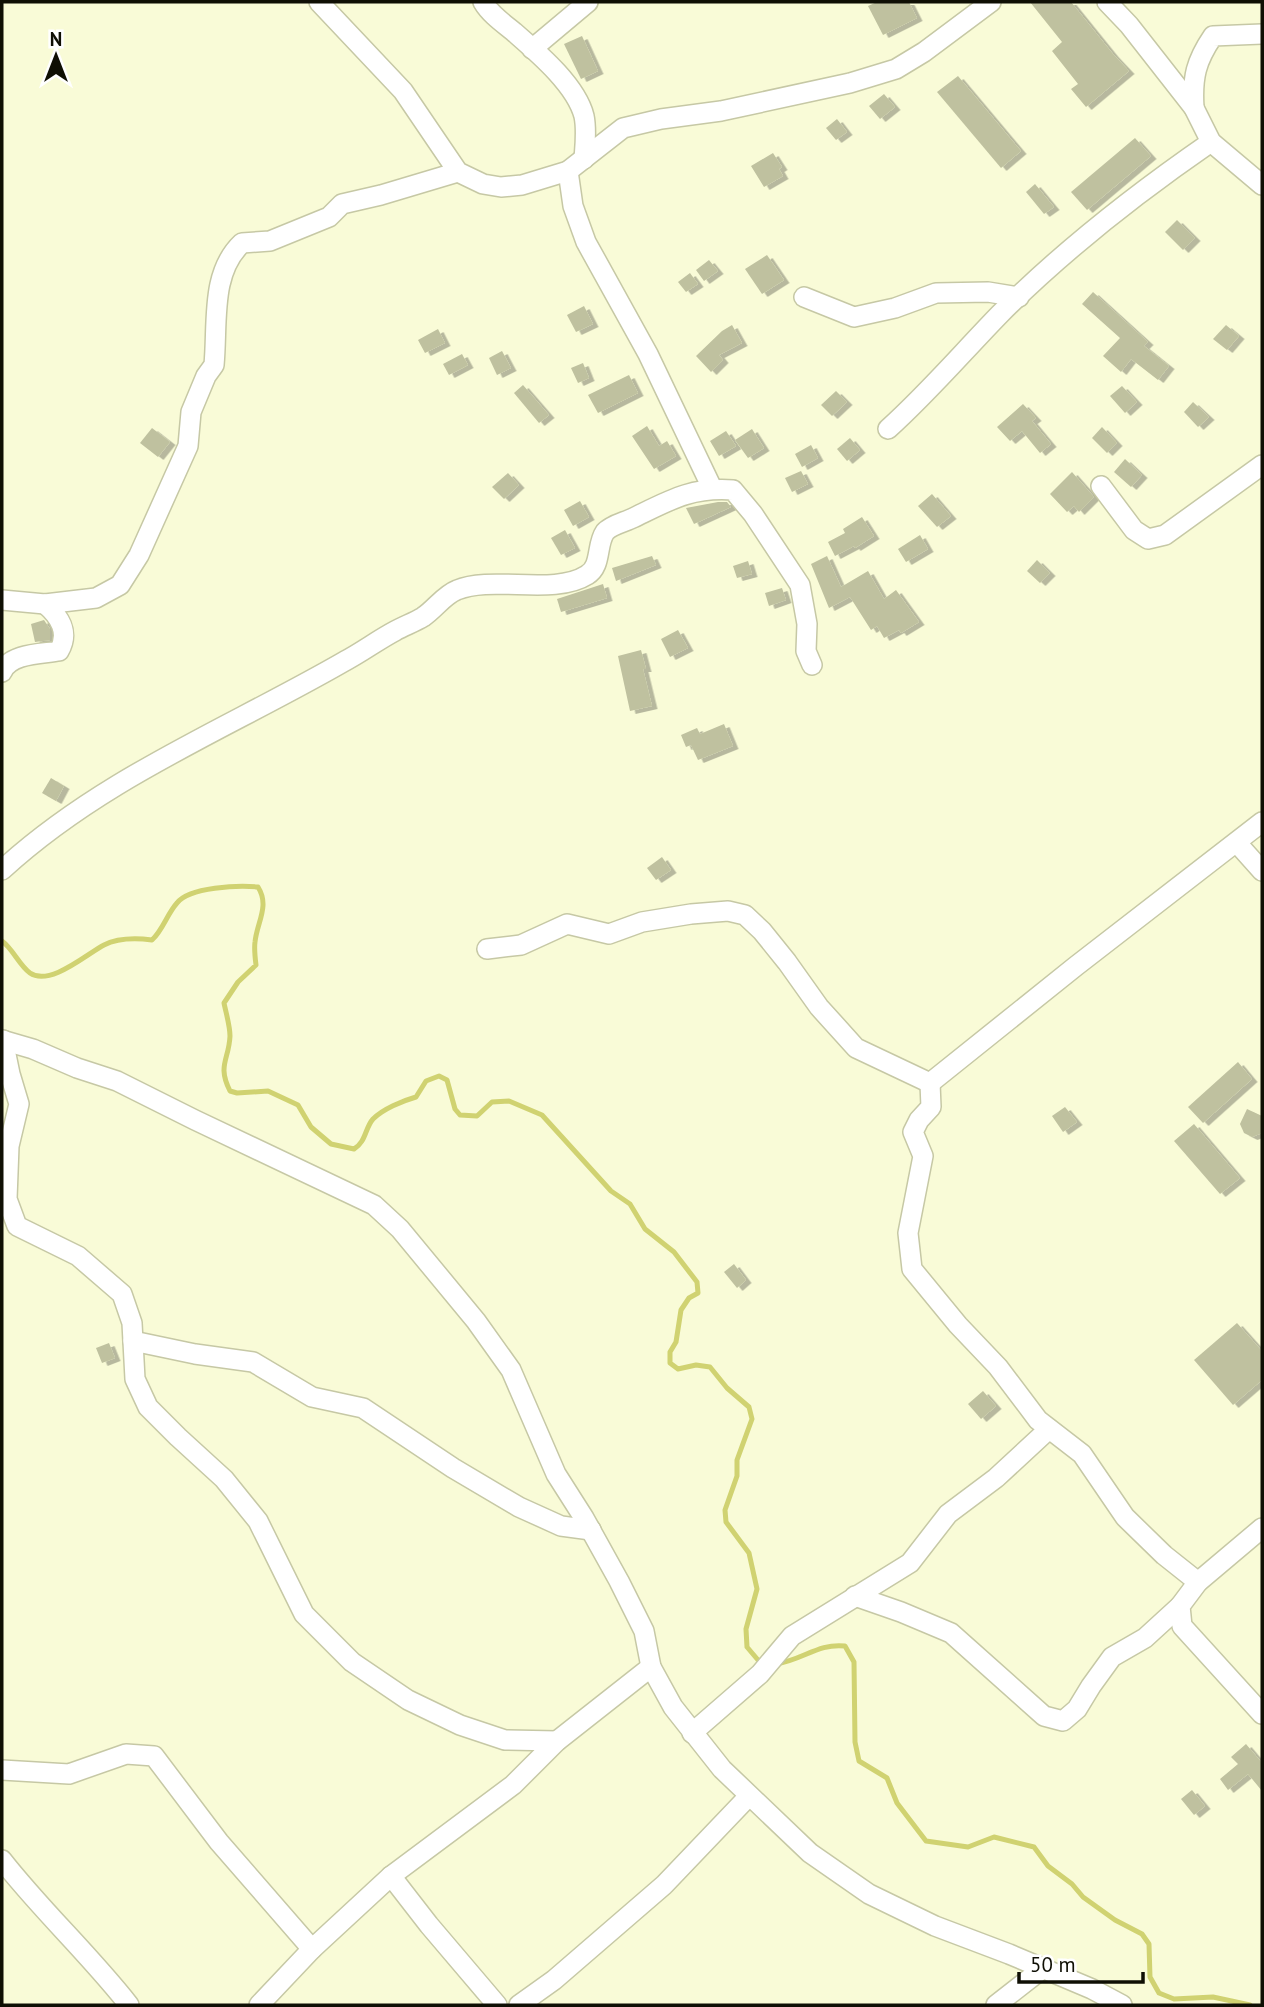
<svg xmlns="http://www.w3.org/2000/svg" width="1264" height="2007" font-family="'PT Sans',sans-serif">
<defs>
<filter id="shadow"><feDropShadow dx="5.5" dy="3" stdDeviation="0" flood-color="#0004"/></filter>
</defs>
<rect width="100%" height="100%" fill="#f9fbd7"/>
<g fill="none" stroke-linecap="round" stroke-linejoin="round">
<g stroke="#d0d271" stroke-width="5">
<path d="M2,941C13,949 19,965 30,973C50,987 88,953 104,945C118,938 136,938 152,940C163,930 167,914 177,903C189,887 239,885 258,887C270,906 257,922 255,942C254,949 255,957 256,965L238,982L224,1003C226,1013 230,1026 230,1036C229,1060 217,1065 230,1091L237,1093L268,1091L298,1105L311,1127L331,1144L354,1149C366,1142 365,1128 373,1119C383,1109 402,1101 416,1097L426,1081L439,1076L447,1080L455,1109L460,1115L477,1116L492,1102L509,1101L542,1115L611,1191L630,1204L645,1229L674,1252L697,1282L698,1293L689,1298L681,1310L676,1342L670,1352V1363L678,1369L696,1365L710,1367L727,1388L749,1407L752,1419L737,1460V1476L725,1510L726,1522L749,1553L757,1589L746,1629L747,1647L758,1660L763,1661"/>
<path d="M776,1664C803,1660 818,1643 845,1646L854,1662L855,1742L859,1761L887,1778L897,1803L926,1841L968,1847L994,1837L1034,1847L1048,1866L1072,1884L1083,1897L1115,1920L1142,1934L1149,1944L1150,1977L1159,1993L1174,1999L1213,1997L1250,2005"/>
</g>
</g>
<g fill="#bfc19f" filter="url(#shadow)">
<path d="M877,2H909L917,18L883,35L868,6Z"/>
<path d="M1030,2H1071L1113,54L1129,71L1086,107L1071,89L1078,84L1052,51L1062,42Z"/>
<path d="M582,36L598,71L581,79L564,44Z"/>
<path d="M958,76L1021,151L1001,168L937,92Z"/>
<path d="M884,94L895,107L880,119L869,106Z"/>
<path d="M837,119L847,132L836,140L826,128Z"/>
<path d="M1135,138L1151,156L1087,210L1071,192Z"/>
<path d="M773,153L782,167L779,169L783,176L764,187L751,166Z"/>
<path d="M1035,184L1054,207L1044,214L1026,192Z"/>
<path d="M1177,220L1195,238L1183,250L1165,232Z"/>
<path d="M767,255L784,280L762,294L745,269Z"/>
<path d="M709,260L718,271L704,281L696,270Z"/>
<path d="M690,273L698,284L686,292L678,282Z"/>
<path d="M1093,292L1148,342L1144,346L1169,366L1158,380L1131,359L1121,372L1103,356L1120,338L1082,304Z"/>
<path d="M584,306L593,324L576,332L567,315Z"/>
<path d="M732,325L742,343L719,355L723,360L711,372L696,356L722,331Z"/>
<path d="M1226,325L1239,336L1227,350L1213,339Z"/>
<path d="M438,329L445,343L425,353L418,340Z"/>
<path d="M502,351L511,368L497,375L489,358Z"/>
<path d="M462,354L468,365L449,375L443,364Z"/>
<path d="M583,363L589,378L578,383L571,368Z"/>
<path d="M629,375L638,393L598,413L588,395Z"/>
<path d="M523,385L549,415L539,423L514,393Z"/>
<path d="M1122,386L1137,402L1125,413L1110,396Z"/>
<path d="M836,391L847,402L832,416L821,405Z"/>
<path d="M1193,402L1209,417L1198,427L1184,412Z"/>
<path d="M1023,404L1036,418L1032,421L1051,444L1040,453L1022,431L1010,441L997,427Z"/>
<path d="M647,426L659,446L667,441L676,456L654,469L632,436Z"/>
<path d="M1102,427L1117,443L1107,453L1092,438Z"/>
<path d="M152,428L170,442L158,457L140,443Z"/>
<path d="M752,429L764,448L748,458L735,440Z"/>
<path d="M726,431L736,446L719,456L710,441Z"/>
<path d="M850,438L860,450L847,461L837,449Z"/>
<path d="M811,445L818,458L802,467L795,454Z"/>
<path d="M1125,459L1142,475L1131,487L1114,472Z"/>
<path d="M801,471L808,484L792,492L785,478Z"/>
<path d="M1072,472L1094,497L1079,512L1074,506L1067,512L1050,494Z"/>
<path d="M508,473L519,485L504,499L492,487Z"/>
<path d="M932,494L951,516L937,527L918,506Z"/>
<path d="M580,501L589,517L573,526L564,510Z"/>
<path d="M718,502H727L731,507L694,524L686,508Z"/>
<path d="M862,517L874,536L855,548L854,546L835,556L828,542L845,533L843,529Z"/>
<path d="M565,530L575,548L561,555L551,538Z"/>
<path d="M920,535L928,549L906,562L898,549Z"/>
<path d="M652,556L656,565L616,581L612,568Z"/>
<path d="M827,556L841,587L868,571L884,599L896,590L919,622L901,633L899,630L884,638L877,626L871,630L850,597L829,608L811,564Z"/>
<path d="M1037,560L1050,573L1040,583L1027,571Z"/>
<path d="M748,561L752,574L737,578L733,566Z"/>
<path d="M603,584L607,598L561,612L557,599Z"/>
<path d="M782,588L786,600L769,606L765,593Z"/>
<path d="M44,620L50,629V640L35,642L31,624Z"/>
<path d="M678,630L688,648L670,657L661,639Z"/>
<path d="M641,650L646,669H643L652,706L630,711L618,656Z"/>
<path d="M724,724L733,746L698,760L691,745L686,747L681,735L697,728L700,734Z"/>
<path d="M51,778L64,786L56,801L42,793Z"/>
<path d="M662,857L671,870L656,880L647,868Z"/>
<path d="M1238,1062L1252,1079L1203,1123L1188,1107Z"/>
<path d="M1065,1107L1077,1122L1063,1132L1052,1116Z"/>
<path d="M1247,1109L1262,1116V1133L1252,1137L1244,1133L1240,1124Z"/>
<path d="M1194,1124L1240,1178L1220,1194L1174,1141Z"/>
<path d="M734,1264L746,1280L737,1288L724,1272Z"/>
<path d="M1237,1323L1262,1351V1380L1233,1405L1194,1360Z"/>
<path d="M109,1343L115,1358L102,1363L96,1348Z"/>
<path d="M983,1391L996,1406L981,1419L968,1404Z"/>
<path d="M1246,1744L1262,1763V1791L1248,1774L1228,1790L1220,1779L1238,1764L1231,1757Z"/>
<path d="M1192,1790L1205,1806L1194,1815L1181,1799Z"/>
</g>
<g fill="none" stroke-linecap="round" stroke-linejoin="round">
<g stroke="#c6c8a5" stroke-width="22">
<g id="street">
<path d="M319,2L403,91L458,172L483,184L501,187L522,185L568,171L623,128L661,119L721,111L850,83L896,69L924,52L991,2"/>
<path d="M483,2C490,14 503,23 514,32C538,53 576,85 584,116C587,130 585,145 584,159"/>
<path d="M1107,2L1129,25L1194,108L1211,142L1262,185"/>
<path d="M532,49L588,2"/>
<path d="M1194,108C1192,77 1196,61 1213,36L1262,34"/>
<path d="M568,171L573,206L586,242L648,354L712,488"/>
<path d="M804,297L854,317L895,308L936,293L988,292L1019,297"/>
<path d="M888,429C928,393 963,352 1000,314C1064,250 1137,193 1211,142"/>
<path d="M1101,486L1134,530L1148,539L1165,535L1262,465"/>
<path d="M2,600L45,604L96,598L120,585L139,555L188,446L191,412L206,376L214,365C218,323 210,273 242,243L270,241L329,217L342,204L381,195L458,172"/>
<path d="M2,672C10,653 42,654 59,651C70,632 59,616 45,604"/>
<path d="M1237,843L1262,871"/>
<path d="M2,870C102,778 229,728 345,661C362,652 378,640 395,631C404,626 415,622 423,617C435,609 444,595 457,590C492,575 554,596 587,575C602,566 596,545 605,532C611,525 625,522 633,518C670,500 691,487 733,490L753,514L800,585L807,624L806,651L812,665"/>
<path d="M487,949L521,945L567,924L609,934L642,922L691,914L728,911L745,915L762,931L787,962L819,1007L856,1048L930,1083"/>
<path d="M2,1040L33,1049L77,1068L117,1081L195,1120L374,1205L400,1229L476,1321L511,1370L556,1474L584,1518L619,1581L644,1631L651,1667L673,1707L722,1769L810,1853L869,1894L935,1926L1009,1954L1092,1989L1122,2005"/>
<path d="M3,1040L10,1074L19,1104L9,1146L7,1199L17,1226L78,1256L122,1294L132,1323L135,1379L148,1407L178,1437L224,1479L258,1521L304,1614L352,1662L408,1700L460,1725L505,1740L557,1741"/>
<path d="M930,1083L931,1107L919,1120L913,1132L923,1156L908,1233L912,1269L958,1325L998,1367L1038,1420L1082,1454L1125,1517L1164,1555L1198,1582"/>
<path d="M930,1083L1076,966L1262,822"/>
<path d="M133,1341L195,1354L253,1362L312,1397L363,1408L453,1468L519,1507L561,1526L591,1530"/>
<path d="M1262,1528L1198,1582L1180,1606L1182,1626L1262,1714"/>
<path d="M855,1596L901,1612L951,1633L1044,1716L1063,1721L1077,1709L1091,1686L1112,1657L1145,1638L1180,1606"/>
<path d="M692,1733L760,1674L792,1636L910,1563L948,1514L996,1478L1049,1429"/>
<path d="M2,1770L69,1774L126,1754L154,1756L219,1842L312,1949"/>
<path d="M2,1860C42,1911 89,1954 129,2005"/>
<path d="M391,1876L429,1925L497,2005"/>
<path d="M259,2005L312,1949L391,1876L513,1785L557,1741L651,1667"/>
<path d="M519,2005L554,1980L664,1885L749,1796"/>
<path d="M996,2005L1042,1969"/>
</g>
</g>
<use href="#street" stroke="#fff" stroke-width="19"/>
</g>
<rect width="1264" height="2007" fill="none" stroke="#0f0f04" stroke-width="7"/>
<g transform="translate(56 56)" stroke="#ffffff" stroke-width="5" paint-order="stroke">
<path d="M0-5L12 26L0 18L-12 26Z" fill="#0f0f04"/>
<text y="-10" font-size="19" font-weight="bold" text-anchor="middle" fill="#0f0f04">N</text>
</g>
<path d="M1019 1972v10h124v-10" fill="none" stroke="#0f0f04" stroke-width="3.5"/>
<text x="1030" y="1972" font-size="21" fill="#0f0f04" stroke="#ffffff" stroke-width="5" paint-order="stroke">50 m</text>
</svg>
